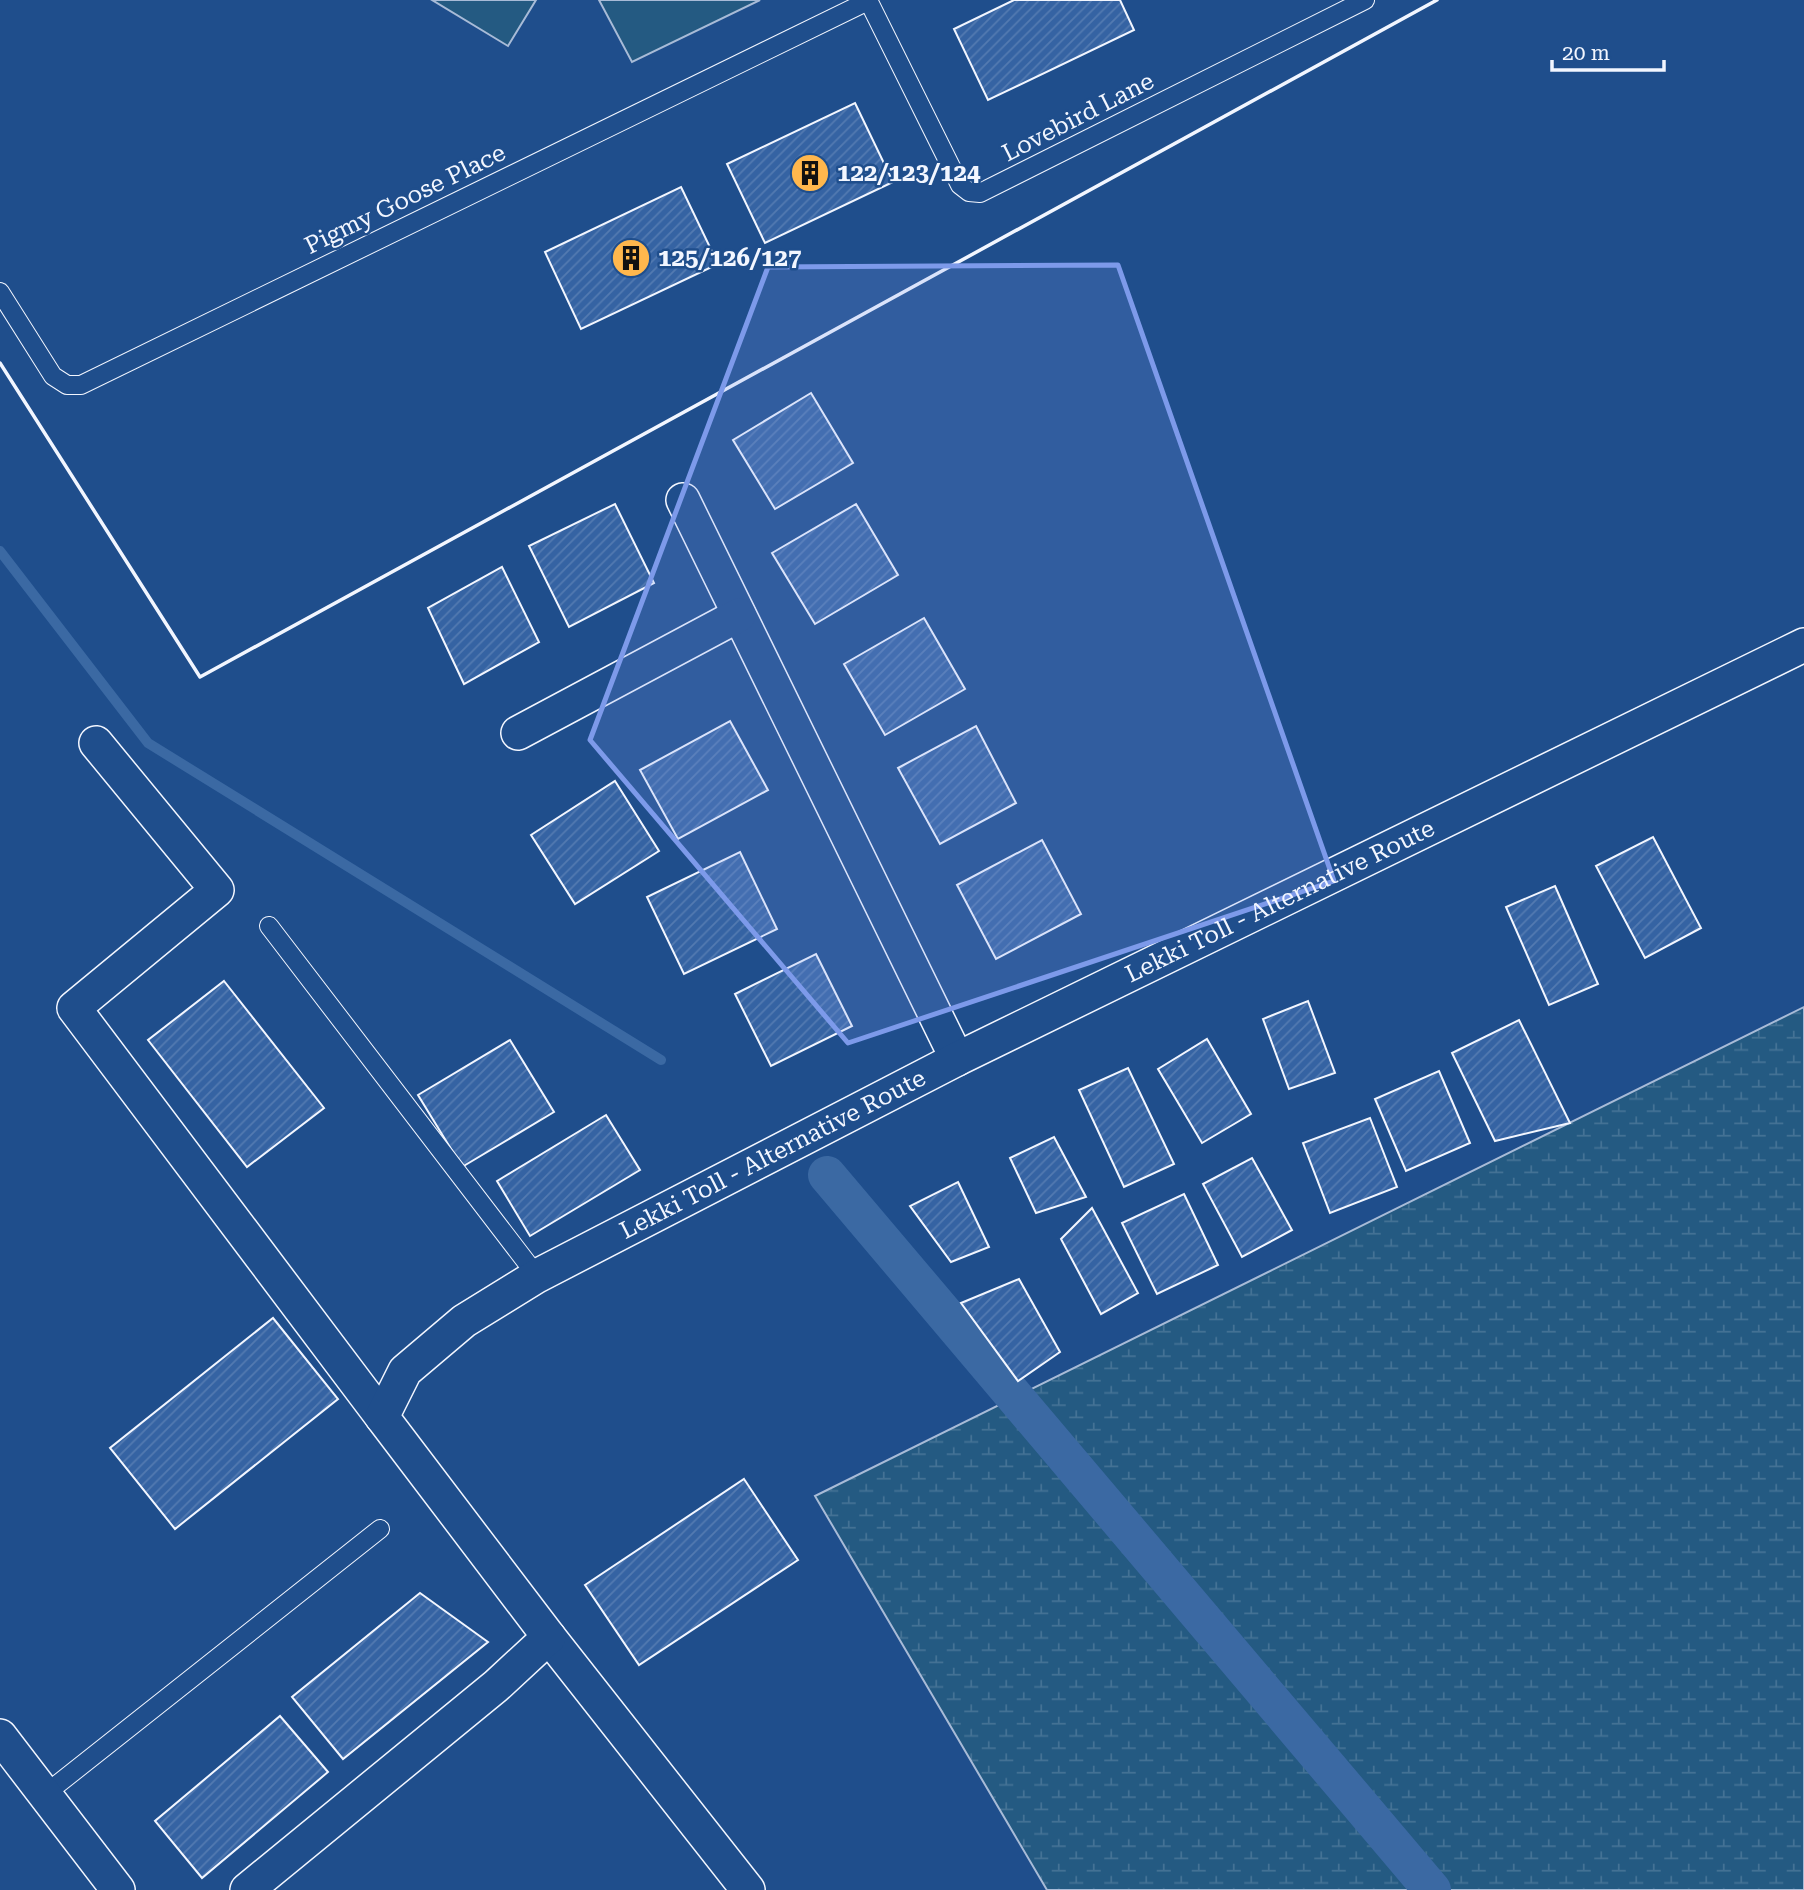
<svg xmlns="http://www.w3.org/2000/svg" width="1804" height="1890" font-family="'Roboto Serif',serif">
<defs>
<pattern id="wetland-marsh" width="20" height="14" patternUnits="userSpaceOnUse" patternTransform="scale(1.75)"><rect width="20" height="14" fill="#245a82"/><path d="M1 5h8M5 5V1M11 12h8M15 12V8" fill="none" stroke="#447295"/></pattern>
<pattern id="building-hatch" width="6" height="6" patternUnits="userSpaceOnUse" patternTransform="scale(1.75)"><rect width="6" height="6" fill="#3563a3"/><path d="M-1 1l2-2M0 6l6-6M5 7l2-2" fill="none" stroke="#537ab1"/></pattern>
</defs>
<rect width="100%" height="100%" fill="#1f4e8c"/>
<g fill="#245a82" stroke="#a8bbd7" stroke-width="2">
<path d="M432,0H536L508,46Z"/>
<path d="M599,0H760L632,62Z"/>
</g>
<path fill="url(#wetland-marsh)" stroke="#a8bbd7" stroke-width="2" d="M1804,1007V1890H1047L815,1496Z"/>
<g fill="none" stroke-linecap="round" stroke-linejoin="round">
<path stroke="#3b69a3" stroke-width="10" d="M0,551L148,743L661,1060"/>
<path stroke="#3b69a3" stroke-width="38" d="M827,1175L1432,1890"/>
</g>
<g fill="url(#building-hatch)" stroke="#f2f6ff" stroke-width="2">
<path d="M1014,0H1120L1134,30L988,100L954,29Z"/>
<path d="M855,103L893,182L765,243L727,164Z"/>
<path d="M681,187L718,264L581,329L545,252Z"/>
<path d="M811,393L853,463L775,509L733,440Z"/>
<path d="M615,504L654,583L569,627L529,546Z"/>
<path d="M856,504L898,575L815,624L772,553Z"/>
<path d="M502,567L539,642L464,684L428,608Z"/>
<path d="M924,618L965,689L885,735L844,664Z"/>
<path d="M730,721L768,790L678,839L640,770Z"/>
<path d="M976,726L1016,803L940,844L898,768Z"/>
<path d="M615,781L659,851L575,904L531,835Z"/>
<path d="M1653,837L1701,928L1645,958L1596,866Z"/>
<path d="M1042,840L1081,914L996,959L957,885Z"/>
<path d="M740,852L777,929L684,974L647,897Z"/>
<path d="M1555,886L1598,984L1549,1005L1506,907Z"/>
<path d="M816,954L852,1026L771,1066L735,994Z"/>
<path d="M224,981L324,1108L247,1167L148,1040Z"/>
<path d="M1308,1001L1335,1073L1289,1089L1263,1019Z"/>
<path d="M1519,1020L1570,1123L1495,1141L1452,1053Z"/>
<path d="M1207,1039L1251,1114L1202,1143L1158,1069Z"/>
<path d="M510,1040L554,1112L462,1167L418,1095Z"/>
<path d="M1128,1068L1174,1164L1124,1187L1079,1090Z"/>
<path d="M1439,1071L1470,1143L1406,1171L1375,1099Z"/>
<path d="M606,1115L640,1170L530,1236L497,1181Z"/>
<path d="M1370,1118L1397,1187L1330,1213L1303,1143Z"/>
<path d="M1054,1137L1086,1197L1036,1213L1010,1158Z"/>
<path d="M1252,1158L1292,1230L1242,1257L1203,1184Z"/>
<path d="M958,1182L989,1247L951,1262L910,1206Z"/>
<path d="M1184,1194L1218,1265L1157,1294L1122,1223Z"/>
<path d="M1092,1208L1138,1293L1101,1314L1061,1239Z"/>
<path d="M1019,1279L1060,1352L1018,1381L961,1303Z"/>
<path d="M273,1318L338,1399L175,1529L110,1448Z"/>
<path d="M744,1479L798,1560L639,1665L585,1585Z"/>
<path d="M420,1593L488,1642L343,1759L292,1697Z"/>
<path d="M280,1716L328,1772L202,1878L155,1821Z"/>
</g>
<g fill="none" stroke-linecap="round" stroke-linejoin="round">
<g stroke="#f2f6ff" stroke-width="20">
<g id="service">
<path d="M868,0L960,185L969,192L980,193L1365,0"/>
<path d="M0,292L53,376L67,385H81L868,1"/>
<path d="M269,926L537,1276"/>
<path d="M44,1795L380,1529"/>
</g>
</g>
<g stroke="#f2f6ff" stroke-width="36">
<g id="minor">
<path d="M683,500L957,1059"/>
<path d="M518,733L739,615"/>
<path d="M96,743L217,890L74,1008L382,1417"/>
<path d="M549,1637L748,1890"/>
<path d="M0,1736L118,1890"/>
<path id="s1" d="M247,1890L496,1686L549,1637L382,1417L405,1371L464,1321L537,1276L957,1059L1804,645"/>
</g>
</g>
<use href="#service" stroke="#1f4e8c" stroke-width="18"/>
<use href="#minor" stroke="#1f4e8c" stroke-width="33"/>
<path stroke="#f2f6ff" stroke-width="3.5" d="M0,363L200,677L1437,0"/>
</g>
<path fill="#7d9aea" fill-opacity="0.2" stroke="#7d9aea" stroke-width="5" stroke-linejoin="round" d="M1118,265L1334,881L848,1043L590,740L768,267Z"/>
<defs>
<g id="building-disc" transform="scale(2.0125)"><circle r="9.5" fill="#ffb74d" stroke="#1f4e8c"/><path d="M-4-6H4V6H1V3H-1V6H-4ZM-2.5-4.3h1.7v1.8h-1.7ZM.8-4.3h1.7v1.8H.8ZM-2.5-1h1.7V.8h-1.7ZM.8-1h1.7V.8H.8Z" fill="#111"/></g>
</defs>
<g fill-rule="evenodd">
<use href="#building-disc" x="810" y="173"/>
<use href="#building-disc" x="631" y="258"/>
</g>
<g text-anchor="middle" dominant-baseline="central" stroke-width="5" stroke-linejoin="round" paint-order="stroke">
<g font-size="24" fill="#f2f6ff" stroke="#1f4e8c">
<text transform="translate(1078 117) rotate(-27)">Lovebird Lane</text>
<text transform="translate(405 199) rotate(-26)">Pigmy Goose Place</text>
<text stroke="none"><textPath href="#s1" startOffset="1717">Lekki Toll - Alternative Route</textPath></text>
<text stroke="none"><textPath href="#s1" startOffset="1150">Lekki Toll - Alternative Route</textPath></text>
</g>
<g font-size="24" font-weight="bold" fill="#f2f6ff" stroke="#1f4e8c" text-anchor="start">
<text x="837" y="173">122/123/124</text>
<text x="658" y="258">125/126/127</text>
</g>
</g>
<path d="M1552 60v10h112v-10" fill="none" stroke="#f2f6ff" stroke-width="3.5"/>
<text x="1562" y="60" font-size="21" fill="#f2f6ff" stroke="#1f4e8c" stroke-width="5" paint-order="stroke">20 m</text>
</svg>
